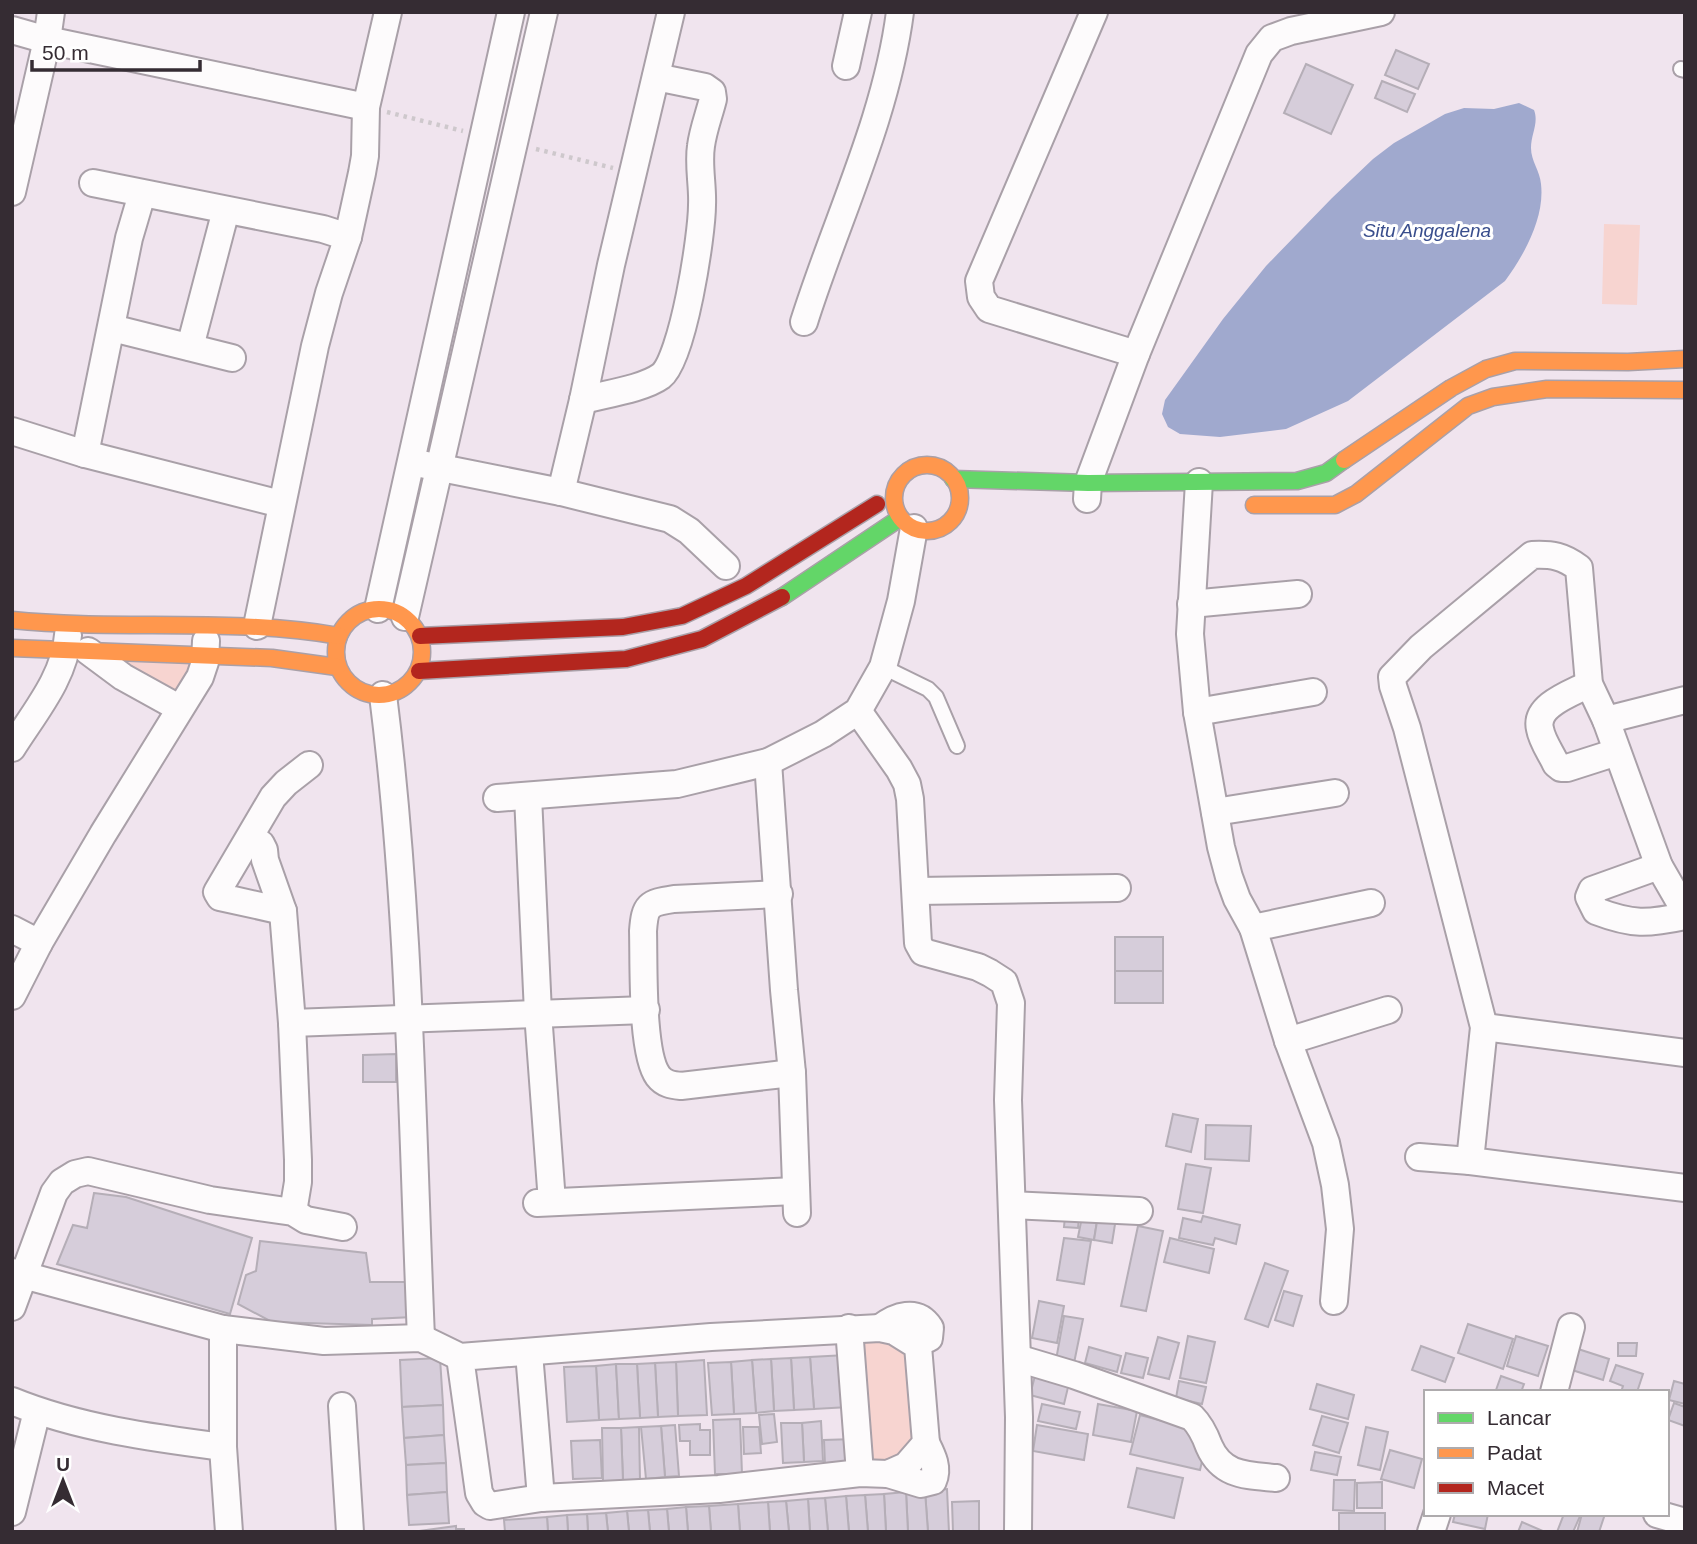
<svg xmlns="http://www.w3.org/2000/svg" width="1697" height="1544" font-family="Helvetica,sans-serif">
<rect width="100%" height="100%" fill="#f0e4ee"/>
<g fill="#f7d4d0">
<path d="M1604,224L1640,225L1637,305L1602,304Z"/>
<path d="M196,660L172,698L124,661Z"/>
<path d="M886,1332L906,1345L912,1441L891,1465H870L858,1344Z"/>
</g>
<path fill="#a0a9ce" d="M1519,103L1534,110C1539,123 1531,134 1531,148C1531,161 1540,171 1541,184C1545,218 1524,255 1505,281L1348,401L1286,429L1220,437L1180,434L1168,427L1162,414L1165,400L1223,319L1266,266L1332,198L1373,159L1394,143L1445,114L1464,108L1494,109Z"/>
<g fill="#d6cdda" stroke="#b5aeb7" stroke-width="2">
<path d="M1396,50L1429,64L1418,89L1385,75Z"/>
<path d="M1306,64L1353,85L1331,134L1284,113Z"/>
<path d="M1382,81L1415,94L1407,112L1375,98Z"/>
<rect x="1115" y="937" width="48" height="34"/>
<rect x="1115" y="971" width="48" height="32"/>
<path d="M396,1054V1082H363V1055Z"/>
<path d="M1173,1114L1198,1119L1191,1152L1166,1146Z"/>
<path d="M1206,1125L1251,1126L1249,1161L1205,1159Z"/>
<path d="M1186,1164L1211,1168L1203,1213L1178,1209Z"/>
<path d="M94,1193L126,1197L252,1238L230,1314L57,1264L73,1225L87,1228Z"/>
<path d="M1083,1212L1098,1215L1094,1240L1078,1237Z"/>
<path d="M1098,1215L1116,1218L1112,1243L1094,1240Z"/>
<path d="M1065,1216L1079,1217L1078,1228L1064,1227Z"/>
<path d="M1203,1216L1240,1225L1236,1244L1215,1238L1213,1245L1179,1238L1183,1218L1201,1222Z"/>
<path d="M1138,1226L1163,1231L1146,1311L1121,1306Z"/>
<path d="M1064,1238L1091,1241L1084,1284L1057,1280Z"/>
<path d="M1170,1238L1214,1249L1209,1273L1164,1262Z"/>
<path d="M260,1241L366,1253L370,1282H412L413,1317L372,1319V1325L272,1322L238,1304L246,1275L256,1271Z"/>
<path d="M1265,1263L1288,1271L1268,1327L1245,1319Z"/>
<path d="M1284,1291L1302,1296L1293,1326L1275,1320Z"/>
<path d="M1039,1301L1064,1306L1057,1343L1032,1338Z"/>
<path d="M1064,1316L1083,1319L1074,1363L1056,1360Z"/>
<path d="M1468,1324L1513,1339L1503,1369L1458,1353Z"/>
<path d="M1188,1336L1215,1342L1206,1383L1180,1378Z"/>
<path d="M1516,1336L1548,1346L1538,1376L1507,1366Z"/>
<path d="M1158,1337L1179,1343L1169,1379L1148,1374Z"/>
<path d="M1618,1343H1637L1636,1356H1618Z"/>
<path d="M1421,1346L1454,1358L1445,1382L1412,1370Z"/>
<path d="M1089,1347L1121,1356L1117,1372L1085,1363Z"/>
<path d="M1575,1348L1609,1359L1603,1380L1569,1369Z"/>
<path d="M1126,1353L1148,1358L1143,1378L1121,1373Z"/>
<path d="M846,1355L849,1407L814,1409L810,1357Z"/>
<path d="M810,1357L814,1409L794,1410L791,1358Z"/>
<path d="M440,1358L443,1405L402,1407L400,1360Z"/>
<path d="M791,1358L794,1410L774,1411L771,1359Z"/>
<path d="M771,1359L774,1411L756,1413L752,1360Z"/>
<path d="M704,1360L707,1415L678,1416L676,1362Z"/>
<path d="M752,1360L756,1413L734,1414L731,1362Z"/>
<path d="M676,1362L678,1416L658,1417L655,1363Z"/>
<path d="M731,1362L734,1414L712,1415L708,1363Z"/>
<path d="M655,1363L658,1417L640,1418L637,1364Z"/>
<path d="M616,1364L619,1419L599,1420L596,1366Z"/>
<path d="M616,1364H637L640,1418L619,1419Z"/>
<path d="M1616,1365L1643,1374L1637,1392H1621L1623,1386L1610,1381Z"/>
<path d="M596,1366L599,1420L567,1422L564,1367Z"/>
<path d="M1037,1368L1070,1379L1064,1404L1030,1395Z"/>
<path d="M1501,1376L1524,1384L1521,1392L1496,1390Z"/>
<path d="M1179,1381L1206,1387L1202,1404L1176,1398Z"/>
<path d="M1674,1381L1685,1384V1404L1669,1400Z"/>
<path d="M1317,1384L1354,1395L1348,1419L1310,1409Z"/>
<path d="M1674,1403L1685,1407V1426L1668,1420Z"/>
<path d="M1042,1404L1080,1412L1076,1429L1038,1421Z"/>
<path d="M1098,1404L1137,1411L1131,1442L1093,1435Z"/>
<path d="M443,1405L444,1435L404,1438L402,1407Z"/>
<path d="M774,1414L777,1442L762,1444L759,1415Z"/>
<path d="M1140,1415L1189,1428L1204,1453L1200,1470L1130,1454Z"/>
<path d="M1322,1416L1348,1423L1339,1453L1313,1445Z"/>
<path d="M740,1419L742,1474H715L713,1420Z"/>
<path d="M821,1421L823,1461L804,1462L802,1423Z"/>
<path d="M781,1423H802L804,1462L783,1463Z"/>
<path d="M700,1424V1430H710V1455H690V1441H680L679,1425Z"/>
<path d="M675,1425L679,1476L665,1477L661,1426Z"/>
<path d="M1037,1425L1088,1434L1084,1460L1033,1451Z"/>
<path d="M661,1426L665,1477L646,1479L641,1427Z"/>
<path d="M639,1427L640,1481H623L621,1428Z"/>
<path d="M743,1427H759L761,1453L744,1454Z"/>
<path d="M1366,1427L1388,1432L1380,1470L1358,1465Z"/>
<path d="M602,1428H621L623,1481L603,1482Z"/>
<path d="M444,1435L446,1463L406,1465L404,1438Z"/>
<path d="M854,1439V1464L825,1465L824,1440Z"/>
<path d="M600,1440L602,1478L573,1479L571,1441Z"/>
<path d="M1390,1450L1422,1459L1414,1488L1381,1479Z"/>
<path d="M1315,1452L1341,1457L1337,1475L1311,1470Z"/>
<path d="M446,1463L447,1492L407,1495L406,1465Z"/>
<path d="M1137,1468L1183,1478L1174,1518L1128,1507Z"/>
<path d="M1334,1480H1355L1354,1511L1333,1510Z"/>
<path d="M1382,1482V1508H1357V1483Z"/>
<path d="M947,1489L949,1532H928L925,1491Z"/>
<path d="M925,1491L928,1532H908L906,1492Z"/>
<path d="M447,1492L449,1523L409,1525L407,1495Z"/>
<path d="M906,1492L908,1532H886L884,1494Z"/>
<path d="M884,1494L886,1532H868L865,1495Z"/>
<path d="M865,1495L868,1532H849L846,1496Z"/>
<path d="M846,1496L849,1532H828L825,1498Z"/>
<path d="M825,1498L828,1532H810L808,1499Z"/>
<path d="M808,1499L810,1532H789L786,1501Z"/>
<path d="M786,1501L789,1532H770L768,1502Z"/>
<path d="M979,1501V1532H953L952,1502Z"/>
<path d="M768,1502L770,1532H740L738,1504Z"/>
<path d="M738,1504L740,1532H711L709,1506Z"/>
<path d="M709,1506L711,1532H688L686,1507Z"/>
<path d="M686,1507L688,1532H669L667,1509Z"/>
<path d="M667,1509L669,1532H650L648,1510Z"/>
<path d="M648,1510L650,1532H629L627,1511Z"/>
<path d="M627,1511L629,1532H608L606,1513Z"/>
<path d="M606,1513L608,1532H588L587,1514Z"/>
<rect x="1339" y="1513" width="46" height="19"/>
<path d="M587,1514L588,1532H568L567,1515Z"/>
<path d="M1455,1514H1488L1485,1529L1453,1522Z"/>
<path d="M1564,1514H1581L1573,1532H1557Z"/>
<path d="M1582,1514H1605L1599,1532H1577Z"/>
<path d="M567,1515L568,1532H548L547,1517Z"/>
<path d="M547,1517L548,1532H505L504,1520Z"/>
<path d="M1522,1522L1545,1532H1518Z"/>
<path d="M456,1526V1529H464V1532H412Z"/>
</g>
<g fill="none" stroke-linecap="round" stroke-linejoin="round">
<g stroke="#a9a0a8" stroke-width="18">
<g id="lane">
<path d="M1681,69L1685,70"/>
<path d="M883,667L928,689L936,697L957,746"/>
</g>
</g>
<g stroke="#a9a0a8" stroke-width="30">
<g id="street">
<path d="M1094,12L979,281L981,297L989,309L1136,354"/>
<path d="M12,30L47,40L366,107"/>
<path d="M846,66L858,12"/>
<path d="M93,183L323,229L348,237"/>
<path d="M12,192L47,40L51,12"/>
<path d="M804,322C836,220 886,120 900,12"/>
<path d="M112,328L232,358"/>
<path d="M190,347L226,210"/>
<path d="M583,400C605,394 643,389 661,376C683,359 702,235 702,205C703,186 698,165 701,146C703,130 709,115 713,99L712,92L705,87L656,77"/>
<path d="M12,431L85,454L281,504"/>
<path d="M85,454L129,238L142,194"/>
<path d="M421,464L561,492L670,519L689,531L726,566"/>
<path d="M1199,482L1190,634L1197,712L1221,847L1229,877L1237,899L1253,928L1288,1041L1326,1143L1335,1185L1340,1229L1334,1301"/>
<path d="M561,492L583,400L611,265L671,12"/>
<path d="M1087,499L1088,483L1136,354L1259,54L1272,38L1291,31L1381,12"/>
<path d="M1191,604L1298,594"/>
<path d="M378,609L511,12"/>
<path d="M405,617L544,12"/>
<path d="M257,626L315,346L329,293L348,237L362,173L365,156L366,107L388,12"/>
<path d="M88,651L123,677L179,708"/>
<path d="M1589,684C1573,693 1534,705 1540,729C1542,741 1551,753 1556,764L1561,768H1567L1617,752"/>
<path d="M383,695C410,908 412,1124 421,1338"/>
<path d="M858,711L899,769L907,784L910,799L918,943L923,952L978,967L990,973L1004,982L1011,1003L1008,1100L1019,1417L1018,1532"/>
<path d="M1197,712L1313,692"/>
<path d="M1606,720L1685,700"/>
<path d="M12,748C34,713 65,677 68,635"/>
<path d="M768,762L784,990L792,1073L797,1213"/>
<path d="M528,796L538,1013L552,1202"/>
<path d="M497,798L677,784L768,762L823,734L858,711L883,667L901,601L914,528"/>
<path d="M1215,812L1335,793"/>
<path d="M251,838L261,844L264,850L265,860L283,911L292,1023L298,1160V1182L293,1212"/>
<path d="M1659,866L1592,890L1589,897L1596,911C1633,925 1647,924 1685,916"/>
<path d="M917,891L1117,888"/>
<path d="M779,894L674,899C648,903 645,905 643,931C644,963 641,1053 658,1076C664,1084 672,1085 681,1086L792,1073"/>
<path d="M283,911L220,897L217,892L273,797L286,783L309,765"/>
<path d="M1685,911L1659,866L1606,720L1589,684L1579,568C1563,556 1552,554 1532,555L1421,647L1392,677L1393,686L1407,728L1484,1027L1470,1161L1685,1188"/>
<path d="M1253,928L1371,903"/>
<path d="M12,929L39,943"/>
<path d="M12,996L39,943L103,834L200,677L205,662L206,641"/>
<path d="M292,1023L646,1010"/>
<path d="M1484,1027L1685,1053"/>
<path d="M1288,1041L1388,1010"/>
<path d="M1419,1157L1470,1161"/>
<path d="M537,1203L796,1191"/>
<path d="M1013,1205L1139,1211"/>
<path d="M12,1272L223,1329L324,1341L421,1338L460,1357L711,1337L880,1328L894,1331L918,1346L926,1443L906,1466L888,1474L860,1473L719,1489L541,1498L490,1506L485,1503L479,1493L460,1357"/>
<path d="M12,1307L54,1193L62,1182L75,1174L88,1171L210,1200L293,1212L306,1220L343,1227"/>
<path d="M849,1328L860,1473"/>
<path d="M880,1328C896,1316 917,1308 930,1328L929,1338L915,1343"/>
<path d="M529,1353L541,1498"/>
<path d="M1017,1358L1074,1375L1192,1417C1201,1426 1205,1435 1209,1446C1222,1476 1246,1475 1276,1478"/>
<path d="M1554,1392L1571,1327"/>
<path d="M12,1401C78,1428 153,1438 223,1447V1329"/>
<path d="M342,1406L350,1532"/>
<path d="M223,1447L229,1532"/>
<path d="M888,1474L921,1484L933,1481C939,1468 932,1455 926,1443"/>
<path d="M12,1512L37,1411"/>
<path d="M1657,1514L1685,1522"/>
<path d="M1431,1532L1437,1514"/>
</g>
</g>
<g stroke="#a9a0a8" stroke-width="19">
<g id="fast">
<path d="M953,479L1088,483L1297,481L1326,473L1344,460"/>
<path d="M782,597L900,518"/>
</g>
</g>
<g stroke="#a9a0a8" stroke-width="19">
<g id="slow">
<path d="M1344,460L1451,388L1486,369L1515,361L1628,362L1685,359"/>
<circle cx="927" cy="498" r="33"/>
<path d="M1254,505H1335L1356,494L1468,406L1493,397L1547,389L1685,390"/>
<circle cx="379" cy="652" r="43"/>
<path d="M12,620C121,631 230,617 339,636"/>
<path d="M12,648L272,658L337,667"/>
</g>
</g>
<g stroke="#a9a0a8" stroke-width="19">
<g id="jam">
<path d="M420,636L623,627L682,616L746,586L877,504"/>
<path d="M419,671L626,659L702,639L782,597"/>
</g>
</g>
<g stroke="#cec8cc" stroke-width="4.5" stroke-dasharray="3.5 5" stroke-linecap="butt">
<path d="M387,112L463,131"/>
<path d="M536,149L613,168"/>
</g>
<use href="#lane" stroke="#fdfbfc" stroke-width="14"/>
<use href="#street" stroke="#fdfbfc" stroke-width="26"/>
<use href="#fast" stroke="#63d668" stroke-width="16"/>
<use href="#slow" stroke="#ff974d" stroke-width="16"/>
<use href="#jam" stroke="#b3261e" stroke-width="16"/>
</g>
<g text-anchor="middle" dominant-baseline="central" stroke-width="6" stroke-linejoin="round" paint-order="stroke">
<g font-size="19" font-style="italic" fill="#394e8d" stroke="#fff">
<text x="1427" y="230">Situ Anggalena</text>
</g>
</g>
<rect width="1697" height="1544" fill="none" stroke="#352c33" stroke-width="28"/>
<rect x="1424" y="1390" width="245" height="126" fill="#ffffff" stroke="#aeabad" stroke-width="2"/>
<rect x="1438" y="1413" width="35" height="10" fill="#63d668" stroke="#aeabad" stroke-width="2"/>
<text x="1487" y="1425" font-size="21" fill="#352c33">Lancar</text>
<rect x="1438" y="1448" width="35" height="10" fill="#ff974d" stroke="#aeabad" stroke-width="2"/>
<text x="1487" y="1460" font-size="21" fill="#352c33">Padat</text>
<rect x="1438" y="1483" width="35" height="10" fill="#b3261e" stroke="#aeabad" stroke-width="2"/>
<text x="1487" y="1495" font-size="21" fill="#352c33">Macet</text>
<g transform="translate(63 1481)" stroke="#ffffff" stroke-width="5" paint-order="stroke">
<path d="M0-5L12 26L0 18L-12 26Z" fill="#352c33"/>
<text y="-10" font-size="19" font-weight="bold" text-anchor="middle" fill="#352c33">U</text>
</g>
<path d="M32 60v10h168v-10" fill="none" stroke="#352c33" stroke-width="3.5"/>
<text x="42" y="60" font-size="21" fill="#352c33" stroke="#ffffff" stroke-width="5" paint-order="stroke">50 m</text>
</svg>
